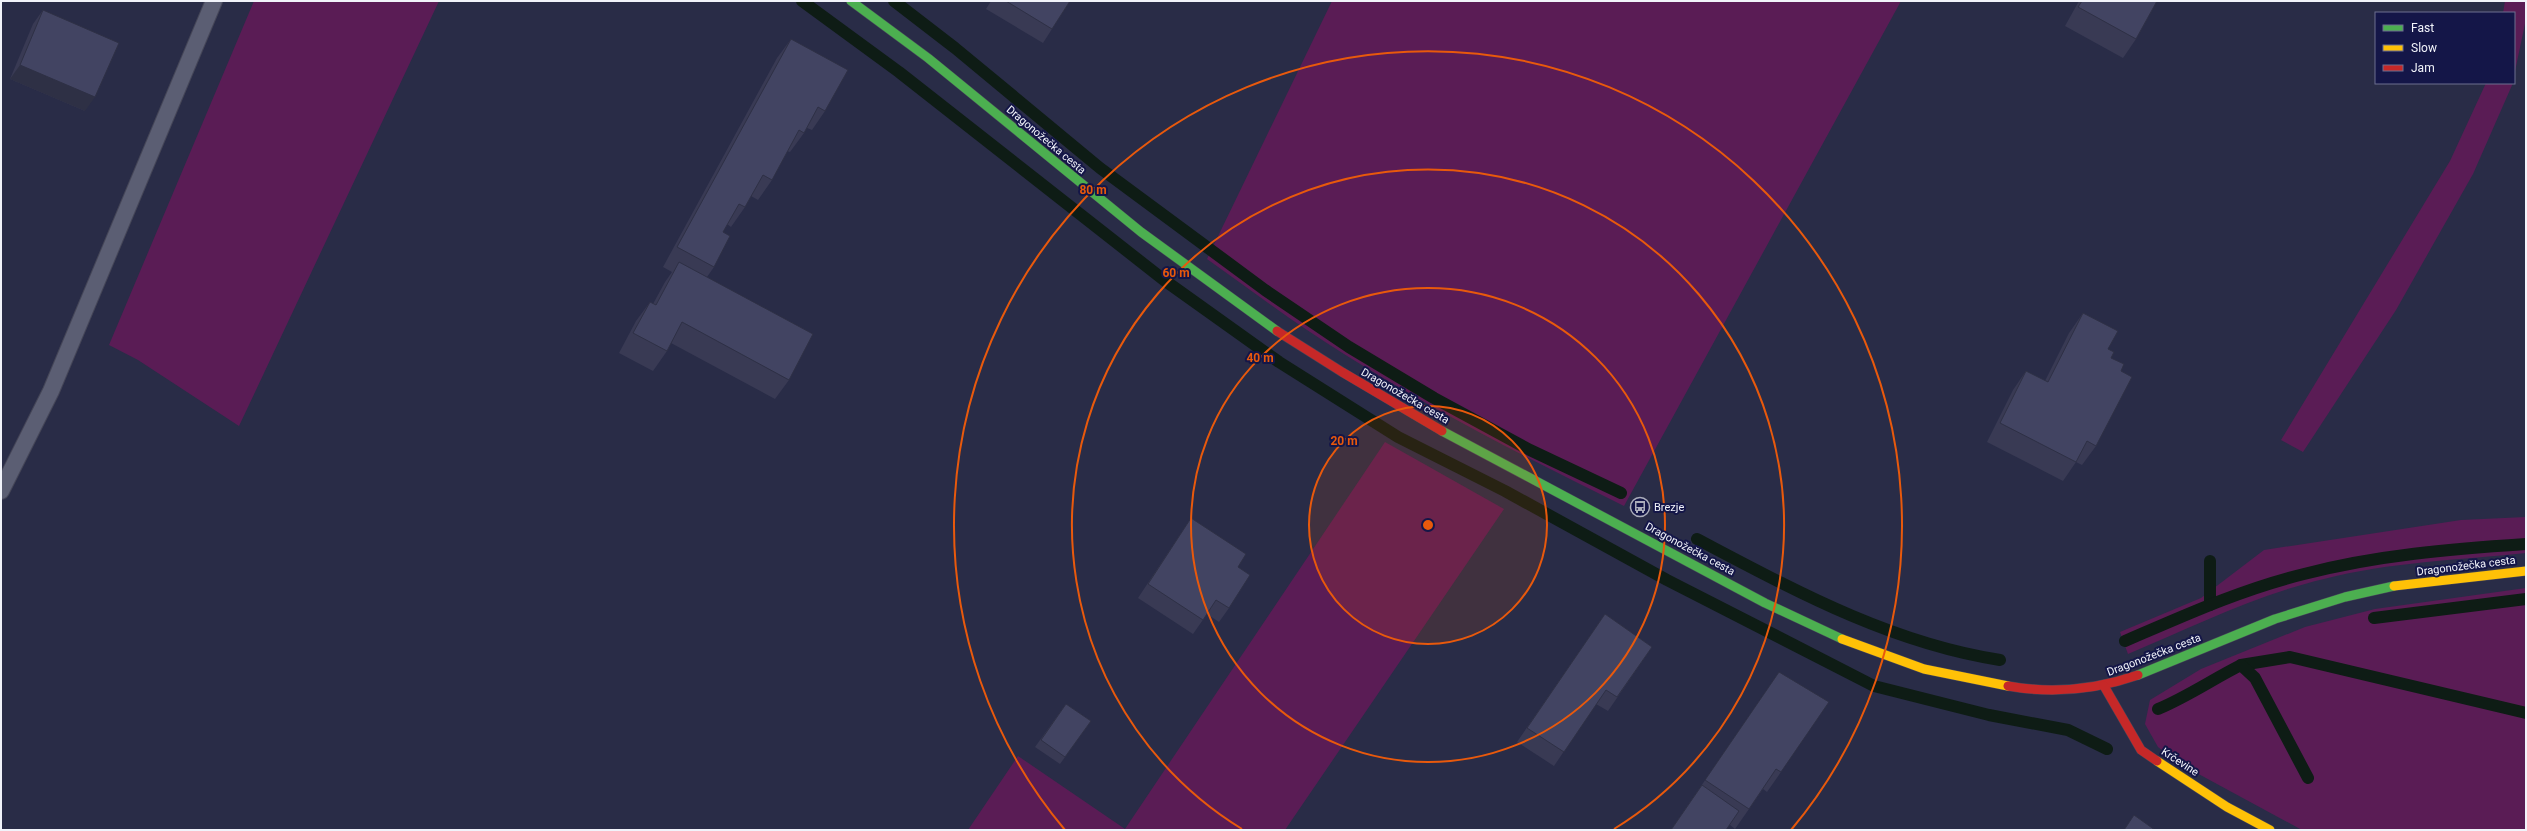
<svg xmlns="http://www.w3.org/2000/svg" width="2527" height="831" font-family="Roboto,sans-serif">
<rect width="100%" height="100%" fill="#292c47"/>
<g fill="#5a1c55">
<path d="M254,1H439L239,426L138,360L109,345Z"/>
<path d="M1332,1H1901L1624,506C1529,459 1434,411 1344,354C1297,325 1252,291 1207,259Z"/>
<path d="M2505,1H2526V19L2514,76V13H2503Z"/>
<path d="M2486,83H2513L2473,174L2396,310L2303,452L2281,440L2450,161Z"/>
<path d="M1385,442L1504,509L1285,830H968L1018,756L1125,829Z"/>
<path d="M2526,517V553C2459,560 2389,562 2324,579C2256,595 2192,627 2128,654L2120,632L2201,598L2264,550L2461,520Z"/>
<path d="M2526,588V830H2302L2182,765L2158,747L2145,724L2150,700L2201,669L2305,627L2375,609Z"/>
</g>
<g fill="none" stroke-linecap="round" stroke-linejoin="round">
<g stroke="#0e1c15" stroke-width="12">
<path d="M802,1L899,72L1164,280L1279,362L1398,437L1505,491L1667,580L1874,686L1989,715L2068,730L2107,749"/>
<path d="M894,1L955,48L1100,168L1265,290L1349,347L1434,398L1530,450L1621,493"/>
<path d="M1697,539C1794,590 1890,643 2000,660"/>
<path d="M2210,605V561"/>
<path d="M2374,618L2526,599"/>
<path d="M2125,641C2183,616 2242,589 2304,574C2377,555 2451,549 2526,544"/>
<path d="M2241,665L2290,657L2526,713"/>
<path d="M2158,709C2187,697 2213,679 2241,665L2255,678L2308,778"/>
</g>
<g stroke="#454658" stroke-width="18">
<path id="lane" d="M1,491L51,391L214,1"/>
</g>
<g stroke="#454658" stroke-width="10">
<g id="fast">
<path d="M851,1L928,58L1141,232L1277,331"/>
<path d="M1442,431L1765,603L1842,639"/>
<path d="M2138,675L2275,619L2345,597L2394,586"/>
</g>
</g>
<g stroke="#454658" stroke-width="10">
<g id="slow">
<path d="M2394,586L2526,571"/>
<path d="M1842,639L1924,669L2008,686"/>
<path d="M2157,761L2227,807L2270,830"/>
</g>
</g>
<g stroke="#454658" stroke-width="10">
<g id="jam">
<path d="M1277,331L1342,372L1442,431"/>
<path d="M2008,686C2053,694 2095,690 2138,675"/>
<path d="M2104,686L2141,750L2157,761"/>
</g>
</g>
<use href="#lane" stroke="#5b5e73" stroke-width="16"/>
<use href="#fast" stroke="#4caf50" stroke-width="9"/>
<use href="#slow" stroke="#ffc107" stroke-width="9"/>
<use href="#jam" stroke="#c62828" stroke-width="9"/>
</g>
<g fill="#393a54">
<path d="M991,1H1070L1043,43L986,9Z"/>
<path d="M2079,1H2157L2136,39L2123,58L2065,26Z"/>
<path d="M43,10L85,111L10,79L33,24Z"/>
<path d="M791,39L825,111L812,130L807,128L804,133L790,152L787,151L772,180L758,200L751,196L745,207L731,227L727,224L723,232L714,267L707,277L789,380L775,399L671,343L667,351L653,371L619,353L636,321L650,302L653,304L665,282L672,272L663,267L777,58Z"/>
<path d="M2083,313L2108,349L2111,358L2121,371L2096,446L2082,465L2076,462L2063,481L1987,442L2013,390L2026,371L2045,381L2069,333Z"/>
<path d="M1191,518L1238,567L1229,608L1219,622L1207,614L1193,634L1138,598Z"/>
<path d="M1605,614L1652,647L1608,711L1596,704L1554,766L1517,742Z"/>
<path d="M1766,691L1781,772L1767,792L1763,789L1735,829L1730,825L1671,830Z"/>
<path d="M1066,704L1091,721L1060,764L1035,747Z"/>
</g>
<path fill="#2e3045" d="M20,65L95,97L85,111L10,79Z"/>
<g fill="#424462" stroke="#2e3045">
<path d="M1006,1H1070L1052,29Z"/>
<path d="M2082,1H2157L2136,39L2078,7Z"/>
<path d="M43,10L119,43L95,97L20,65Z"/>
<path d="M791,39L848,70L825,111L818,107L804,133L799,130L772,180L763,175L745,207L739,204L723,232L730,236L714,267L677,247Z"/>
<path d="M679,262L813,334L789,380L682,322L667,351L633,333L650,302L656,305Z"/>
<path d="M2083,313L2118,331L2108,349L2114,352L2111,358L2124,364L2121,371L2132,377L2096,446L2087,441L2076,462L2000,423L2026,371L2048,382Z"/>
<path d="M1191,518L1246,554L1238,567L1250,575L1229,608L1216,600L1203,620L1148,584Z"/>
<path d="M1605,614L1652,647L1617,697L1606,690L1564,752L1527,728Z"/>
<path d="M1779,672L1829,702L1781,772L1776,769L1749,809L1705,780Z"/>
<path d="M1066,704L1091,721L1065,757L1041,740Z"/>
<path d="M1702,785L1739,811L1726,830H1671Z"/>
<path d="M2134,815L2155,830H2124Z"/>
</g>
<circle cx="1428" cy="525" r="119" fill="#e8590c" fill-opacity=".12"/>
<g fill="none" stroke="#e8590c" stroke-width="2">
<circle cx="1428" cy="525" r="119"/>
<circle cx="1428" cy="525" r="237"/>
<path d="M1242 829A356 356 0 1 1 1614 829"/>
<path d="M1065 830A474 474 0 1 1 1791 830"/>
</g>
<defs>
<g id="bus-ring" transform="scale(1)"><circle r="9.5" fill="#141648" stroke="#abadbb" stroke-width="1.5"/><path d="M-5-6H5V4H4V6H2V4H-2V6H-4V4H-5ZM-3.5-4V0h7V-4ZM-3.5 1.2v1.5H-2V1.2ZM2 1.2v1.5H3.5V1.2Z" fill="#abadbb"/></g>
</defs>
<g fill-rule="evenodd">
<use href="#bus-ring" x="1640" y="507"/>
</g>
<g text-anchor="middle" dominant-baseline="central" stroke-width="4" stroke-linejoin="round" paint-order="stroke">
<g font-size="11" fill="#f1f3fa" stroke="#141648">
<text transform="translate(1046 140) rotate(40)">Dragonožečka cesta</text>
<text transform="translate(1405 396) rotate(30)">Dragonožečka cesta</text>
<text transform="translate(1690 549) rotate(28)">Dragonožečka cesta</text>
<text transform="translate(2466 566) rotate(-7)">Dragonožečka cesta</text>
<text transform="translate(2154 655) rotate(-21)">Dragonožečka cesta</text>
<text transform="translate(2180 762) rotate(33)">Krčevine</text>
</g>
<g font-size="11" fill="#f1f3fa" stroke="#141648" text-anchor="start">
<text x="1654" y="507">Brezje</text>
</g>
</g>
<circle cx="1428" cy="525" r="6" fill="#e8590c" stroke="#141648" stroke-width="2"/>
<g font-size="12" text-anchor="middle" font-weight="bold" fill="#e8590c" stroke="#141648" stroke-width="4" stroke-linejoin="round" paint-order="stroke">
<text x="1093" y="194">80 m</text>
<text x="1176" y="277">60 m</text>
<text x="1260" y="362">40 m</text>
<text x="1344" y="445">20 m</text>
</g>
<rect width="2527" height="831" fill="none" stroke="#f1f3fa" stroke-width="4"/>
<rect x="2375" y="12" width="140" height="72" fill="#141648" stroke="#6c6e8f"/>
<rect x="2383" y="25" width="20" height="6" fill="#4caf50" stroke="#6c6e8f"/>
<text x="2411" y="32" font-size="12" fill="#f1f3fa">Fast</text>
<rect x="2383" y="45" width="20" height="6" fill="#ffc107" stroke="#6c6e8f"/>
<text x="2411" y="52" font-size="12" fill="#f1f3fa">Slow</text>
<rect x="2383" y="65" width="20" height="6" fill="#c62828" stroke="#6c6e8f"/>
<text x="2411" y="72" font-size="12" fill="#f1f3fa">Jam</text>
</svg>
